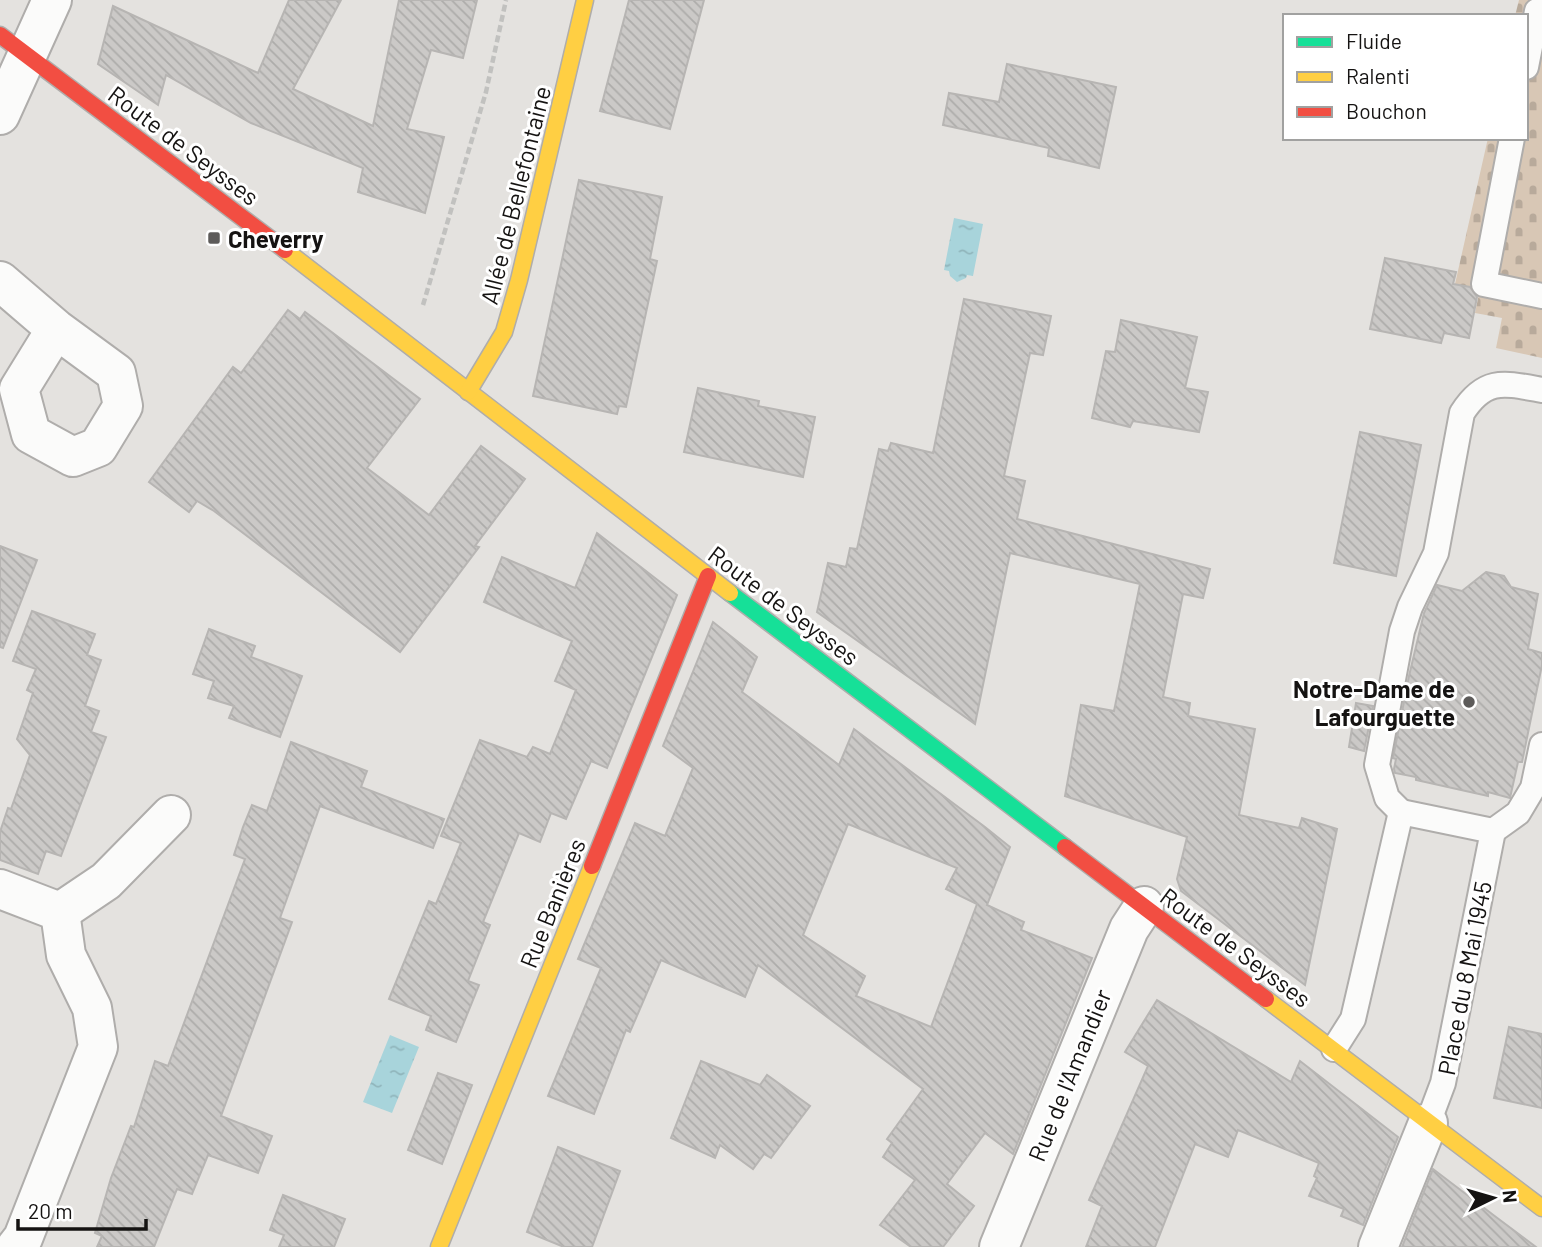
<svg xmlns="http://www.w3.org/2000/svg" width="1542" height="1247" font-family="Barlow,sans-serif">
<defs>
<pattern id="cemetery-stones" width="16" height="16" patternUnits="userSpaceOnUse" patternTransform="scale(1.75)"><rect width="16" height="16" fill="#d8c7b5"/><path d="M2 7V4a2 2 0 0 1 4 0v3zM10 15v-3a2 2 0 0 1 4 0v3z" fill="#b8aa9b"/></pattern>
<pattern id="water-ripples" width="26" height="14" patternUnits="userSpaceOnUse" patternTransform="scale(1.75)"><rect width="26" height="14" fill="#a8d4db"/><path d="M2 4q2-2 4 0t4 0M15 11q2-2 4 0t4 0" fill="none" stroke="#90b5bb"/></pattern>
<pattern id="building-back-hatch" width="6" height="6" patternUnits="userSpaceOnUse" patternTransform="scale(1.75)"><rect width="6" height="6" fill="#cbc9c7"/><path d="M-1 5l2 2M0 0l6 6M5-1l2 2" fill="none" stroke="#adacaa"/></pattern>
</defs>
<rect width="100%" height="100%" fill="#e4e2df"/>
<path fill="url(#cemetery-stones)" d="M1519,0H1542V358L1496,348L1502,318L1475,313L1480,289L1455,284L1488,138H1526V16H1515Z"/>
<g fill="url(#water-ripples)">
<path d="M954,218L983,224L973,276L967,275L966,278L957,282L950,276L949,271L944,270Z"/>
<path d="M390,1035L419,1047L392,1113L363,1102Z"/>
</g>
<g fill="url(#building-back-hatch)" stroke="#b7b5b3" stroke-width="2" fill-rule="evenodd">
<path d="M289,0H341L293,89L373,126L399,0H477L463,58L431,50L407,129L444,137L425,213L358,192L363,168L251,123L166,75L158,105L98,64L113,6L258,73Z"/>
<path d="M629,0H704L670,129L600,111Z"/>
<path d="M1007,64L1116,87L1099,168L1048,156L1049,148L943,125L949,93L999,102Z"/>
<path d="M579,180L662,197L650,259L657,261L626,407L619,406L617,414L533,396Z"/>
<path d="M1385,258L1456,272L1453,284L1470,287L1477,297L1469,338L1444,333L1441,343L1370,329Z"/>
<path d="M964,299L1051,316L1043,355L1030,353L1004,476L1025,481L1017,519L1210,569L1203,598L1183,594L1163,697L1190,703L1188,716L1255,729L1239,815L1299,828L1302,818L1337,829L1305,985L1181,891L1177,879L1187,837L1065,796L1081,705L1114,711L1140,584L1010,553L975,724L817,612L828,563L846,567L850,548L857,549L879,449L888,451L891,443L933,453Z"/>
<path d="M288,310L300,319L305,312L420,399L367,468L429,515L481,446L525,479L475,546L479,547L400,652L214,511L197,501L189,512L149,482L233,367L241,373Z"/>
<path d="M1121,320L1197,337L1185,388L1208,392L1199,432L1133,421L1130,427L1092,418L1106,351L1115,352Z"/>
<path d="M698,388L759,401L758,406L815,417L803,477L684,452Z"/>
<path d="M1360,432L1421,445L1396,576L1334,563Z"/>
<path d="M597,533L677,595L607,768L591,761L566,819L551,813L540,842L519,833L483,922L490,925L468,981L479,985L456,1042L426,1030L431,1016L389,999L429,901L436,904L461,843L441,836L480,740L527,757L533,747L550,754L576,690L555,681L572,641L484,602L502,557L575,588Z"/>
<path d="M0,546L37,560L3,648L0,647Z"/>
<path d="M1486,572L1504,576L1511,587L1538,594L1528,649L1542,653V665L1522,762H1518L1510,798L1488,792V796L1416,780V777L1395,773L1394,769L1396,759L1393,758L1409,676L1424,613L1437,585L1462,591Z"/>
<path d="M32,611L95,634L87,655L101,660L85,706L99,711L91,732L106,737L61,856L46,851L38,874L0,860V832L8,808L11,809L30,755L17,739L33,693L27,690L36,669L13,661Z"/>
<path d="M713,622L757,657L742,692L839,765L854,729L985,827L1010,847L987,905L1024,922L1021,930L1092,958L1013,1154L985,1133L947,1184L974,1206L943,1247H911L880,1225L915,1180L883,1157L892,1143L887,1139L923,1089L758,965L745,997L661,960L630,1032L626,1030L594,1114L548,1096L601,968L578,959L635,823L665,836L693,768L663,746ZM848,824L957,868L946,889L977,904L931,1027L856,996L865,976L803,935Z"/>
<path d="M209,629L255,646L251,657L302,676L280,737L229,718L234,706L208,698L214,681L193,674Z"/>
<path d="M1356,703L1373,706L1364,751L1349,747Z"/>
<path d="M291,742L367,771L361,787L444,819L433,848L320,806L280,918L292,922L221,1116L272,1136L258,1173L208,1155L192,1194L177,1189L154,1247H97L102,1236L95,1233L111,1178L131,1126L134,1127L155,1061L168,1066L245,859L234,855L243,827L252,805L267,811Z"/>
<path d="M1157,1000L1291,1082L1300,1061L1398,1137L1363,1225L1341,1216L1344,1209L1309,1196L1317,1178L1314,1176L1319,1163L1238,1130L1228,1157L1195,1144L1155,1247H1086L1102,1206L1089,1200L1148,1066L1125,1052Z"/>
<path d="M1509,1027L1542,1034V1108L1494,1098Z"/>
<path d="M701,1061L760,1085L767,1075L810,1106L771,1158L764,1154L753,1169L720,1145L715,1158L671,1138Z"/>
<path d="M438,1073L472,1085L442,1164L408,1150Z"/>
<path d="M558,1147L620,1171L592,1247H564L527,1232Z"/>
<path d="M1433,1169L1496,1217L1536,1247H1402Z"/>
<path d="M283,1195L345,1219L334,1247H279L284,1235L270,1230Z"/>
</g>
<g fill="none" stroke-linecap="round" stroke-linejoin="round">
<g stroke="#afadab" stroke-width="28">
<g id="lane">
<path d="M1526,67L1537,11L1542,12"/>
<path d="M1512,138L1484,284L1542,296"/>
<path d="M1401,812L1387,798L1377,765L1402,631L1410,607L1436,553L1462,413C1485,377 1504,383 1542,390"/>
<path d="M1493,831L1518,813L1533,788L1542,745"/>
<path d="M1334,1049L1353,1019L1401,812L1493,831L1443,1083L1428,1123"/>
</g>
</g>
<g stroke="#afadab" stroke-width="42">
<g id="street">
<path d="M0,115L52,0"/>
<path d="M0,281L56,329L116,373L123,406L98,447L73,457L31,434L19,389L56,329"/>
<path d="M0,889L60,912L66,955L92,1008L98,1047L23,1238L16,1247"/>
<path d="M60,912L106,881L171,815"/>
<path d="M999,1247L1129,929L1144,906"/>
<path d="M1378,1247L1428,1123"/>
</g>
</g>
<g stroke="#afadab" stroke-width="19">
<path id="fast" d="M730,593L1065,847"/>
</g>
<g stroke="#afadab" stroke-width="19">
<g id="slow">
<path d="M285,250L730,593"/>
<path d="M468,392L504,332L519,280L585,0"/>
<path d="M1266,999L1542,1208"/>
<path d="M439,1247L592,866"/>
</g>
</g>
<g stroke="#afadab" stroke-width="19">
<g id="jam">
<path d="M0,35L285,250"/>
<path d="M1065,847L1266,999"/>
<path d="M592,866L708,576"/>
</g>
</g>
<path stroke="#c1c1bf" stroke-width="4.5" stroke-dasharray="7 3.5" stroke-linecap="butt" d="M423,305L486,92L506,0"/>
<use href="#lane" stroke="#fbfbfa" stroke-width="24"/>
<use href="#street" stroke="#fbfbfa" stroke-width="38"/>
<use href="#fast" stroke="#16e098" stroke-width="16"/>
<use href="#slow" stroke="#ffcf43" stroke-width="16"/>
<use href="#jam" stroke="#f24e42" stroke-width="16"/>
</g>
<g fill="#5d5b5a" stroke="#fff" stroke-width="2.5">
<rect x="207" y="231" width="14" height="14" rx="3.5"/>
<circle cx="1469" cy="702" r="7"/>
</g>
<g text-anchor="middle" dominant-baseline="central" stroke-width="6" stroke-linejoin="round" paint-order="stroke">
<g font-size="24" fill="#151312" stroke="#fff">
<text transform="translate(184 145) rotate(37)">Route de Seysses</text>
<text transform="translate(515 195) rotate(-76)">Allée de Bellefontaine</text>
<text transform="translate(784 605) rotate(37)">Route de Seysses</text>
<text transform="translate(552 903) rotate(-68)">Rue Banières</text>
<text transform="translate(1236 947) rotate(37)">Route de Seysses</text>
<text transform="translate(1464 978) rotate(-79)">Place du 8 Mai 1945</text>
<text transform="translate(1069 1075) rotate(-68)">Rue de l'Amandier</text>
</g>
<g font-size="24" font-weight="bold" fill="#151312" stroke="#fff" text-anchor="start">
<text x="228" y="238">Cheverry</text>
<text x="1455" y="688" text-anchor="end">Notre-Dame de<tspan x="1455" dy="28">Lafourguette</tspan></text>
</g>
</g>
<rect x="1283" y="14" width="245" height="126" fill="#ffffff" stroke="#a1a1a0" stroke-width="2"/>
<rect x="1297" y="37" width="35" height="10" fill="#16e098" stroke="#a1a1a0" stroke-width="2"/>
<text x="1346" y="49" font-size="21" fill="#151312">Fluide</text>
<rect x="1297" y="72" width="35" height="10" fill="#ffcf43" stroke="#a1a1a0" stroke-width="2"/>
<text x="1346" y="84" font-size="21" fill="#151312">Ralenti</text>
<rect x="1297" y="107" width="35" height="10" fill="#f24e42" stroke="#a1a1a0" stroke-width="2"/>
<text x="1346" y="119" font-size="21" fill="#151312">Bouchon</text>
<g transform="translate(1493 1198) rotate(85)" stroke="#ffffff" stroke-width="5" paint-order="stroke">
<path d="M0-5L12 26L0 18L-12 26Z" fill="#151312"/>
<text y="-10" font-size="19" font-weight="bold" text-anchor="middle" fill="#151312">N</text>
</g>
<path d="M18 1219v10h128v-10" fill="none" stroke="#151312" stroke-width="3.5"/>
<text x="28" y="1219" font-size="21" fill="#151312" stroke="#ffffff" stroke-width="5" paint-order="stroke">20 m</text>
</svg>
